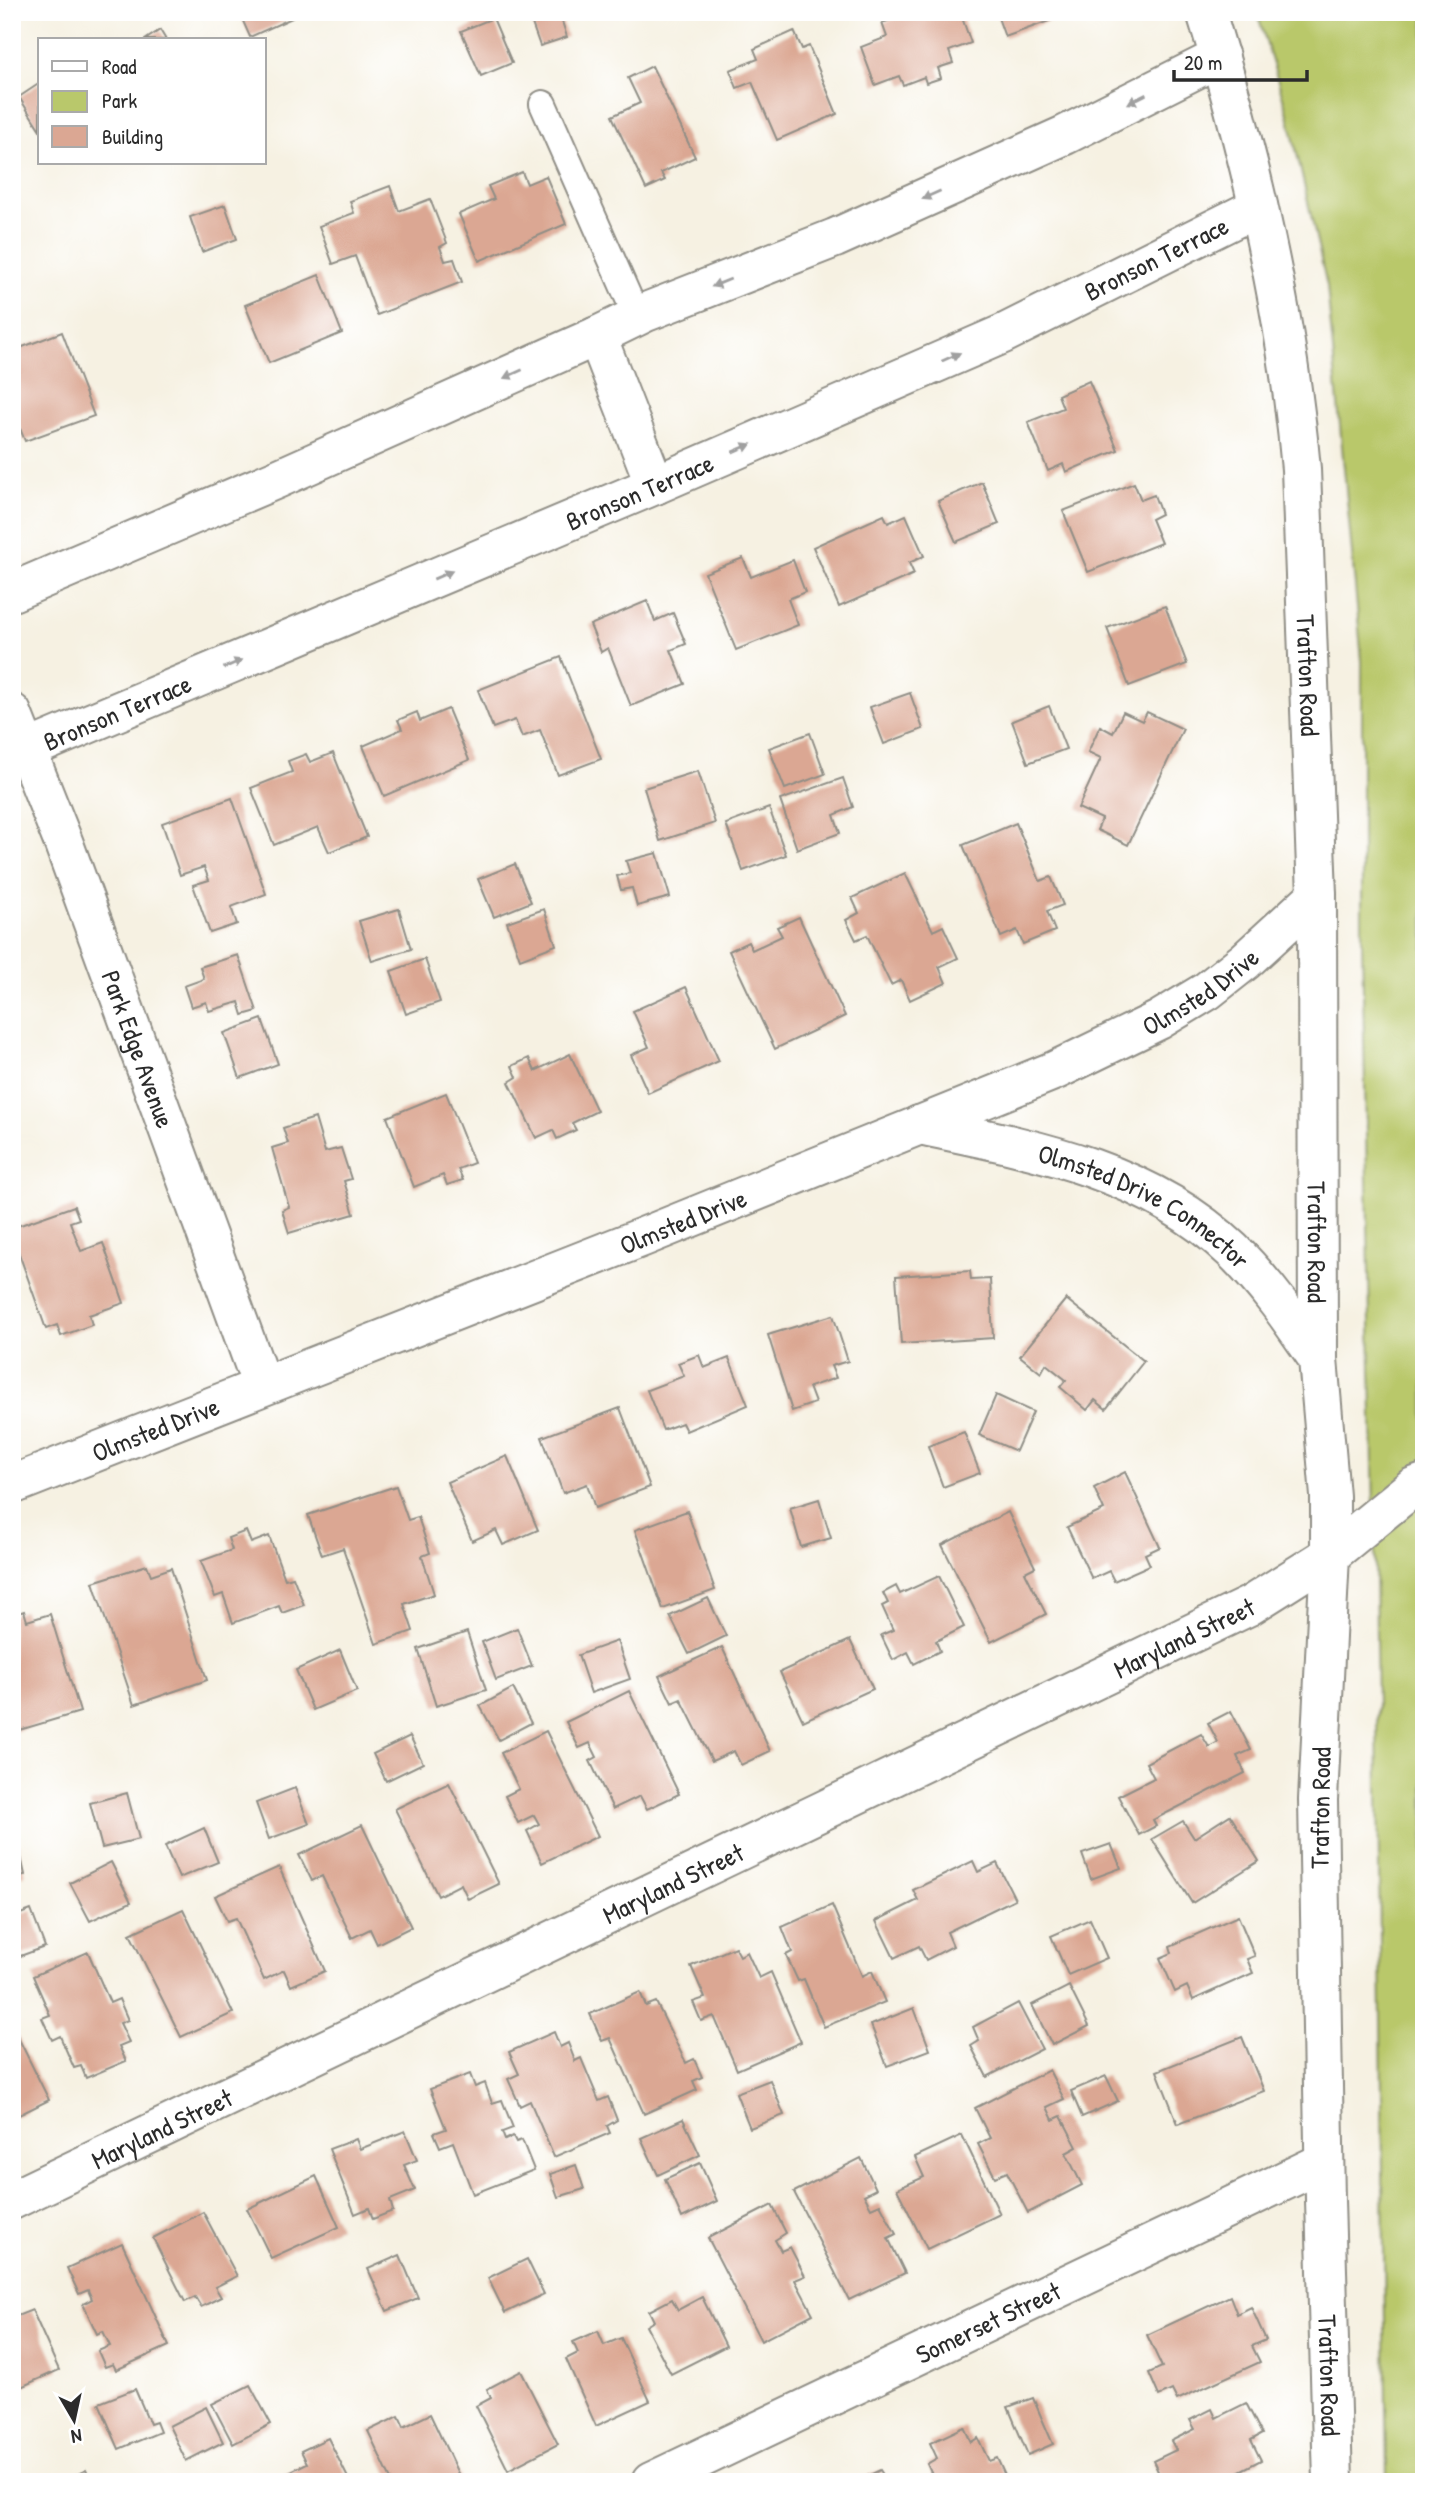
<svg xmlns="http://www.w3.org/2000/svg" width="1436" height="2494" font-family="'Patrick Hand',sans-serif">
<rect width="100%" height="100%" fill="#fff"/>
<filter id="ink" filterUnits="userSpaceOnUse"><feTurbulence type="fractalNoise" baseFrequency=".0143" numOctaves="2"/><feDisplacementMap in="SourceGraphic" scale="14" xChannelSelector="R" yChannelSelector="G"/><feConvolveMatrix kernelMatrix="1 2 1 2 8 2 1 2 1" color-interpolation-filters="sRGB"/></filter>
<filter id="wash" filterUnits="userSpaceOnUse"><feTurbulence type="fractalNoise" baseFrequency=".00686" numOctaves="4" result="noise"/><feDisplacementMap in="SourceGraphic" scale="28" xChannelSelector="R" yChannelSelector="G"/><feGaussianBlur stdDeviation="1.57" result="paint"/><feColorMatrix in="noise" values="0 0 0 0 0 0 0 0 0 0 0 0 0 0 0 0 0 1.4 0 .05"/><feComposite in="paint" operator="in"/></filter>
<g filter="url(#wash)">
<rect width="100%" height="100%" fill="#f6f1e2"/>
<path fill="#b9c86b" stroke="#727a4b" stroke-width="2" d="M1257,12H1424V2482H1387L1375,1560L1362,943V661L1327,286L1288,114Z"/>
<g id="blocks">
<g fill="#dba793">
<path d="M239,12H289L292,18L250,37Z"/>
<path d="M538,12H559L567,37L540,46L529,15Z"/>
<path d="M903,12H960L971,43L949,51L953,63L938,68L941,78L926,83L924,77L903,85L899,76L875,85L861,47L887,37L882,23L904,15Z"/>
<path d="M996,12H1071V13L1005,37Z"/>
<path d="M493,18L512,63L481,76L461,31Z"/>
<path d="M160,30L166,40H145Z"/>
<path d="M794,31L802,49L809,46L837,114L777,140L752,82L737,88L730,70L758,59L754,49Z"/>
<path d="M652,66L695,157L661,173L665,180L646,189L612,116L640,103L628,78Z"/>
<path d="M40,83V130L19,97Z"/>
<path d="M522,172L527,184L546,176L566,224L479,261L459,214L494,199L488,186Z"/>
<path d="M390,186L399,211L430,199L447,243L440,247L445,261L454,259L462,282L377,315L355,256L333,264L319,226L354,213L350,201Z"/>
<path d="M225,205L237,239L202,252L190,217Z"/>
<path d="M319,275L342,333L269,363L245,305Z"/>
<path d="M62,332L94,416L25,441L14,413L12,414V351Z"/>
<path d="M1089,381L1118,450L1066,472L1063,464L1048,471L1028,422L1063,408L1058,395Z"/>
<path d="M982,482L999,524L956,542L938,501Z"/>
<path d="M1134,483L1141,500L1154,495L1161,514L1151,519L1161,543L1088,572L1063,511Z"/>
<path d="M884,515L888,523L906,515L924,556L909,563L914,574L839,607L813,547Z"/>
<path d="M743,558L751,577L793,560L805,592L788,599L798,625L736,650L705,573Z"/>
<path d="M647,601L655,621L673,613L686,644L671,650L685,684L631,706L608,648L601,652L590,625Z"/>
<path d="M1165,606L1187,664L1129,686L1107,628Z"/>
<path d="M561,657L601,759L558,775L540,730L522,737L515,720L493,728L478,690Z"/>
<path d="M910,693L923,729L884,744L870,707Z"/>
<path d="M1049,706L1066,749L1028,763L1012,721Z"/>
<path d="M448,709L469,760L384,796L363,746L402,729L398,720L417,712L420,721Z"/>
<path d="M1123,712L1142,721L1147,712L1183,729L1128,845L1097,830L1102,819L1078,808L1101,758L1088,752L1100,726L1113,733Z"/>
<path d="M810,733L825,774L785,789L769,748Z"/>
<path d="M333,753L367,837L329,852L318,827L274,845L251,788L292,772L288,761L306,754L310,762Z"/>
<path d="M698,771L715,823L660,841L644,788Z"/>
<path d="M843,778L853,807L834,815L840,833L797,849L780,800Z"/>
<path d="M232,798L266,894L231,907L237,924L210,933L193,885L209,880L204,867L180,875L162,823Z"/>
<path d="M769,808L786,855L743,871L726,824Z"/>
<path d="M1016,823L1040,881L1051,877L1063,905L1047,911L1055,931L1023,944L1017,930L1001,937L963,845Z"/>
<path d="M657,853L670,897L637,906L632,888L621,890L617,876L630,873L626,861Z"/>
<path d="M515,864L531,902L494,917L478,879Z"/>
<path d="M905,873L933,931L943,926L958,958L939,967L946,983L910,1000L901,980L891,985L867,935L856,940L846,920L859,913L852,898Z"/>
<path d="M399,909L411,949L372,961L359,921Z"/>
<path d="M544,909L556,945L520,959L507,922Z"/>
<path d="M799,917L845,1016L775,1049L729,951L748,942L752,950L782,936L777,927Z"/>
<path d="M238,955L257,1011L243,1015L239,1002L209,1011L206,1002L191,1007L184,986L204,979L200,967Z"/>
<path d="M425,959L440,1002L406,1014L391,971Z"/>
<path d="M686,987L719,1061L648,1093L631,1055L649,1047L633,1011Z"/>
<path d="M262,1019L278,1064L240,1078L224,1033Z"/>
<path d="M570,1054L597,1111L572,1123L576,1130L557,1139L553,1130L536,1138L509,1082L517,1077L512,1066L529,1058L535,1071Z"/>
<path d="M446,1093L474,1163L458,1169L463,1180L447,1185L443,1175L414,1187L387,1117Z"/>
<path d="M315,1118L325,1152L341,1148L351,1179L344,1181L354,1214L289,1233L282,1210L289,1207L272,1148L288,1143L283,1128Z"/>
<path d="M74,1206L79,1219L70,1222L81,1251L103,1243L124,1303L89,1315L92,1325L61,1336L57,1325L46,1329L12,1234V1228Z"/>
<path d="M970,1271L971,1280L990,1279L993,1338L901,1344L896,1276Z"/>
<path d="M1066,1299L1144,1361L1106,1409L1095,1400L1087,1410L1060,1387L1066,1380L1046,1364L1041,1373L1020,1356Z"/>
<path d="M833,1315L848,1361L831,1366L836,1378L809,1387L815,1403L792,1411L768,1335Z"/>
<path d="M699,1355L704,1368L729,1358L748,1405L686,1431L682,1423L663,1430L647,1390L684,1376L678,1363Z"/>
<path d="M996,1395L1033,1412L1016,1451L979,1435Z"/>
<path d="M620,1408L650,1487L595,1508L587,1484L563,1493L542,1437Z"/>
<path d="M964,1432L980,1473L943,1487L928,1446Z"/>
<path d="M507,1456L538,1530L503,1545L496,1530L472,1541L447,1482Z"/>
<path d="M1125,1472L1160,1547L1145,1554L1150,1565L1114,1581L1109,1571L1092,1579L1067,1527L1104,1510L1094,1488Z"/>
<path d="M396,1486L408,1520L418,1517L430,1553L422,1556L434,1594L404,1604L413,1631L376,1644L343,1548L322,1555L308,1515Z"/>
<path d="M819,1499L831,1538L801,1547L790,1508Z"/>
<path d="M687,1511L715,1590L663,1609L635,1530Z"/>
<path d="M1008,1512L1035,1567L1025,1572L1046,1614L991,1642L942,1545Z"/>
<path d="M246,1531L251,1543L269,1536L285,1579L293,1577L304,1605L282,1613L279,1606L233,1623L223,1594L215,1597L201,1561L232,1550L228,1538Z"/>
<path d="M147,1565L151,1575L171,1568L207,1680L134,1705L93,1582Z"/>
<path d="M939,1576L964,1627L936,1641L940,1651L914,1664L908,1652L893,1660L881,1635L893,1630L882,1606L888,1603L883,1593L896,1586L900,1594Z"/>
<path d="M708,1598L726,1636L689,1654L670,1616Z"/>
<path d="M24,1611L27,1621L50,1614L80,1712L13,1732L12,1615Z"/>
<path d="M517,1628L532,1666L496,1680L482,1642Z"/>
<path d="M467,1632L486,1690L436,1706L418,1649Z"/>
<path d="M850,1640L873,1689L803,1721L780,1672Z"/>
<path d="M617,1641L630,1679L591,1693L578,1655Z"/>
<path d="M722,1647L770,1751L741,1765L734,1751L712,1761L681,1699L672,1703L659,1676Z"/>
<path d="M340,1650L357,1691L313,1710L296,1670Z"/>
<path d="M513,1688L531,1723L499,1740L480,1706Z"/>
<path d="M629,1691L679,1794L647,1809L640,1796L613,1809L590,1761L597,1757L590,1743L579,1748L566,1722Z"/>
<path d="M1231,1711L1251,1750L1237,1756L1245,1773L1153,1820L1156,1826L1139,1835L1118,1796L1154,1778L1146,1763L1201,1734L1209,1747L1218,1742L1208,1723Z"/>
<path d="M546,1731L598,1836L542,1863L527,1831L539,1824L534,1815L518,1823L505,1796L519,1789L501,1753Z"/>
<path d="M410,1736L423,1763L386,1781L373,1754Z"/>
<path d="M449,1783L499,1884L468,1899L461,1884L438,1896L395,1809Z"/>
<path d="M295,1788L309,1824L269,1839L256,1803Z"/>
<path d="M127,1793L139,1839L102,1848L90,1803Z"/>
<path d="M1230,1815L1259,1861L1192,1903L1152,1839L1183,1821L1194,1838Z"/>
<path d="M362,1825L411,1927L377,1944L370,1929L352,1938L322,1876L312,1881L299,1855Z"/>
<path d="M204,1828L218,1862L179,1878L165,1846Z"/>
<path d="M15,1830L25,1875L12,1877V1831Z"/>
<path d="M1111,1844L1121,1868L1091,1879L1082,1854Z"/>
<path d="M973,1861L978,1872L997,1863L1015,1899L947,1932L953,1946L926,1960L919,1946L894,1958L876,1921L918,1900L913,1890Z"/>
<path d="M111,1862L131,1902L90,1921L70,1883Z"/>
<path d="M279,1867L325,1971L291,1986L284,1970L264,1980L236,1918L227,1921L215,1896Z"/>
<path d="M832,1905L862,1976L872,1971L885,2002L824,2027L804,1979L798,1981L786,1955L792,1952L782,1927Z"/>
<path d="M183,1909L233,2013L181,2037L130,1934Z"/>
<path d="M31,1910L45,1947L12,1959V1917Z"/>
<path d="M1238,1916L1255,1956L1247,1959L1253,1973L1193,2000L1187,1986L1175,1992L1160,1958L1172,1953L1170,1946Z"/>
<path d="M1090,1919L1107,1958L1068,1975L1051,1936Z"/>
<path d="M735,1947L740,1956L747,1952L759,1978L771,1972L801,2042L737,2070L714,2016L701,2021L693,2002L705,1998L691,1966Z"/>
<path d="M88,1952L110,2003L119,1999L128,2020L120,2023L129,2042L119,2046L126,2061L86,2078L81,2066L74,2068L60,2036L52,2040L42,2018L50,2015L33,1976Z"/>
<path d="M1069,1986L1089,2026L1052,2045L1032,2005Z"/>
<path d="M640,1992L646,2006L656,2002L686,2063L694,2059L702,2077L693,2081L697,2090L644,2114L610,2038L602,2041L590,2014Z"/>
<path d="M1018,2003L1042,2049L987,2077L971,2046L979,2041L973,2027Z"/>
<path d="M914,2008L930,2050L887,2066L871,2025Z"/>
<path d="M12,2025L49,2100L15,2117L12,2111Z"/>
<path d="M554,2032L560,2047L568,2043L575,2061L581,2058L599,2101L608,2097L617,2120L607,2126L610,2133L554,2157L530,2101L520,2106L508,2079L519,2074L509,2052Z"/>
<path d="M1242,2037L1264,2091L1178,2124L1157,2071Z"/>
<path d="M1049,2070L1064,2099L1047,2107L1053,2120L1061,2116L1077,2147L1066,2153L1082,2185L1028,2213L1007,2172L995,2177L978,2144L990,2138L975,2108Z"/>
<path d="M470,2074L475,2087L485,2083L492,2103L502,2100L513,2128L502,2132L505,2140L513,2136L516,2142L522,2140L534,2170L473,2194L453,2142L440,2147L434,2133L446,2129L430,2089Z"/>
<path d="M1106,2076L1118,2101L1082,2117L1071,2091Z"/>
<path d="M770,2080L784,2115L750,2128L736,2093Z"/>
<path d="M683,2119L700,2155L658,2175L641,2138Z"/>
<path d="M405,2131L417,2160L404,2165L415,2190L390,2200L393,2211L373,2219L369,2208L355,2214L329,2149L356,2139L360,2149Z"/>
<path d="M962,2135L1000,2214L927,2249L897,2189L924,2177L915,2157Z"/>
<path d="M861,2158L876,2189L864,2195L871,2208L880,2204L896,2234L888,2238L905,2273L849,2300L794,2192Z"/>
<path d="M700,2163L717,2201L682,2218L665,2179Z"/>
<path d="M576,2165L584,2189L558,2197L550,2174Z"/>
<path d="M316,2176L339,2227L271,2258L247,2209Z"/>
<path d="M772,2205L786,2233L775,2240L781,2251L790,2247L805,2276L795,2280L813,2314L761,2341L708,2238Z"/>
<path d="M203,2212L237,2276L215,2287L221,2297L201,2307L195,2297L185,2302L153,2238Z"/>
<path d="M122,2243L169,2346L116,2370L113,2364L105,2367L98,2351L110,2346L103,2331L97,2334L83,2304L92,2299L88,2290L79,2294L67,2268Z"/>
<path d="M400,2255L418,2298L387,2311L368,2269Z"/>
<path d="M527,2259L544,2294L505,2313L488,2278Z"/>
<path d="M1230,2296L1237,2314L1251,2307L1266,2340L1252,2346L1260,2362L1177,2400L1172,2390L1159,2396L1149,2373L1162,2367L1147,2335Z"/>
<path d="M702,2297L726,2346L671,2374L646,2326L654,2321L649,2311L672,2299L678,2310Z"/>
<path d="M32,2310L59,2370L12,2391V2328L15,2327L12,2318Z"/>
<path d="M598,2331L604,2345L621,2338L650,2401L596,2426L566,2359L578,2353L573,2342Z"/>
<path d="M521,2371L558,2444L508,2470L476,2406L491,2398L487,2389Z"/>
<path d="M250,2385L271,2424L233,2444L212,2404Z"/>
<path d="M135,2389L150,2424L156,2422L160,2432L119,2449L99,2403Z"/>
<path d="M1033,2398L1053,2444L1028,2455L1008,2407Z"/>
<path d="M1246,2403L1262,2434L1251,2440L1261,2460L1230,2476L1233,2482H1163L1153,2461L1176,2450L1171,2441L1195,2429L1190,2420L1212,2409L1216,2418Z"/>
<path d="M206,2407L223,2442L186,2461L169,2426Z"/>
<path d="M430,2414L462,2482H392L368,2431L399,2416L404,2427Z"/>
<path d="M964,2427L971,2442L978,2438L989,2461L997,2458L1008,2482H921L933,2477L927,2464L937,2458L930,2443Z"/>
<path d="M328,2438L350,2482H278L277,2478L307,2463L301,2451Z"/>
<path d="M86,2470L91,2482H61Z"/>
<path d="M880,2470L885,2478L891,2476L893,2482H855Z"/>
</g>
</g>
</g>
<g filter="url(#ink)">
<use href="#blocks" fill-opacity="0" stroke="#908e86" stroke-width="2"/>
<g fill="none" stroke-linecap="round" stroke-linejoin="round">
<g stroke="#908e86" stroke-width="30">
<path id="service" d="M543,104L637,317"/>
</g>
<g stroke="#908e86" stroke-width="42">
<g id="minor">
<path d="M597,336L655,485"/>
<path d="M12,592L277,479L597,336L646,312L835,238L1065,135L1220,57"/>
<path id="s1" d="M12,713L64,844L262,1386"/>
<path id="s2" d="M12,756L655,485L1003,334L1258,207"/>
<path id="s3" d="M919,1125C1030,1148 1147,1169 1232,1250C1266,1283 1292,1321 1318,1359"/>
<path id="s4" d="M12,1485L643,1237L1056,1070L1159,1020L1207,991L1245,961L1317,895"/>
<path id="s5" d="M12,2200L1249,1606L1330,1555L1413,1487L1424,1483"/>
<path id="s6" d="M651,2482L1324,2162"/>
</g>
</g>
<g stroke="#908e86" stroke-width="42">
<g id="tertiary">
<path id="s7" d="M1206,12C1252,161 1287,314 1301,469L1317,895L1318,1359L1330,1496V1555L1318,1800L1325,2200L1333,2482"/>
</g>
</g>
<use href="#service" stroke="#fff" stroke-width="26"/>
<use href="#minor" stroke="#fff" stroke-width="38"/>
<use href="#tertiary" stroke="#fff" stroke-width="38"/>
</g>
<defs><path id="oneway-solid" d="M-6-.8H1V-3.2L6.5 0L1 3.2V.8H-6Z" transform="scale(1.75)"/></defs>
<g fill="#a0a0a0">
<use href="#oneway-solid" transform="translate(1137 99) rotate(153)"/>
<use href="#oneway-solid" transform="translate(931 195) rotate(156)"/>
<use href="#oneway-solid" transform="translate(721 283) rotate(158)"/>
<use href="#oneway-solid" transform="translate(951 357) rotate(-24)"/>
<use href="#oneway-solid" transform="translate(513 374) rotate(156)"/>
<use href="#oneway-solid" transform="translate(742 448) rotate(-23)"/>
<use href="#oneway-solid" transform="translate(443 575) rotate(-23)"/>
<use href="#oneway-solid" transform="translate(233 664) rotate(-23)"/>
</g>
</g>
<g text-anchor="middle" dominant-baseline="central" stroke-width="5" stroke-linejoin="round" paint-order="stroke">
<g font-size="26" fill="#2b2b2b" stroke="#fff">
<text stroke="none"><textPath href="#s2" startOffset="1248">Bronson Terrace</textPath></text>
<text stroke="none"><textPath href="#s2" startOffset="681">Bronson Terrace</textPath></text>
<text stroke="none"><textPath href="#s7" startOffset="674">Trafton Road</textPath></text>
<text stroke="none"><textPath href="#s2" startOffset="114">Bronson Terrace</textPath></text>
<text stroke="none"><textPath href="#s4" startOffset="1288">Olmsted Drive</textPath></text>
<text stroke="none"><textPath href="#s1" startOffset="359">Park Edge Avenue</textPath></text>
<text stroke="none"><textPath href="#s3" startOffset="242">Olmsted Drive Connector</textPath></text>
<text stroke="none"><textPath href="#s4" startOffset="721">Olmsted Drive</textPath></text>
<text stroke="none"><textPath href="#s7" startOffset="1241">Trafton Road</textPath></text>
<text stroke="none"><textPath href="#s4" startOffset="154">Olmsted Drive</textPath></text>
<text stroke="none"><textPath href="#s5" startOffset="1300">Maryland Street</textPath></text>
<text transform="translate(1320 1808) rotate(-89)">Trafton Road</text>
<text stroke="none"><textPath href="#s5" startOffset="733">Maryland Street</textPath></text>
<text stroke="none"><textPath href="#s5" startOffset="166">Maryland Street</textPath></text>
<text stroke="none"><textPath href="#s6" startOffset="373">Somerset Street</textPath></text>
<text stroke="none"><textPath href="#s7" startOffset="2375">Trafton Road</textPath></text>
</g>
</g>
<rect width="1436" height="2494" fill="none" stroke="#fff" stroke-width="42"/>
<rect x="38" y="38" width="228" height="126" fill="#ffffff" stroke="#aaaaaa" stroke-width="2"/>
<rect x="52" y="61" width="35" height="10" fill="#ffffff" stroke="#aaaaaa" stroke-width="2"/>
<text x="102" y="74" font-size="21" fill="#2b2b2b">Road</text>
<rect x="52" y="91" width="35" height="21" fill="#b9c86b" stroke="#aaaaaa" stroke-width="2"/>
<text x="102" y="108" font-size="21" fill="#2b2b2b">Park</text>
<rect x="52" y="126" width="35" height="21" fill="#dba793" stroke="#aaaaaa" stroke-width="2"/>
<text x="102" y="144" font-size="21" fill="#2b2b2b">Building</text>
<g transform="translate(74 2420) rotate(171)" stroke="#ffffff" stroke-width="5" paint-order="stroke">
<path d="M0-5L12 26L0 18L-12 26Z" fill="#2b2b2b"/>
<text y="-10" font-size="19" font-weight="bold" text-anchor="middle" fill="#2b2b2b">N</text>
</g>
<path d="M1174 70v10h133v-10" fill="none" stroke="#2b2b2b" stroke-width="3.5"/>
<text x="1184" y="70" font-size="21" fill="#2b2b2b" stroke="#ffffff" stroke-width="5" paint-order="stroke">20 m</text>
</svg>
